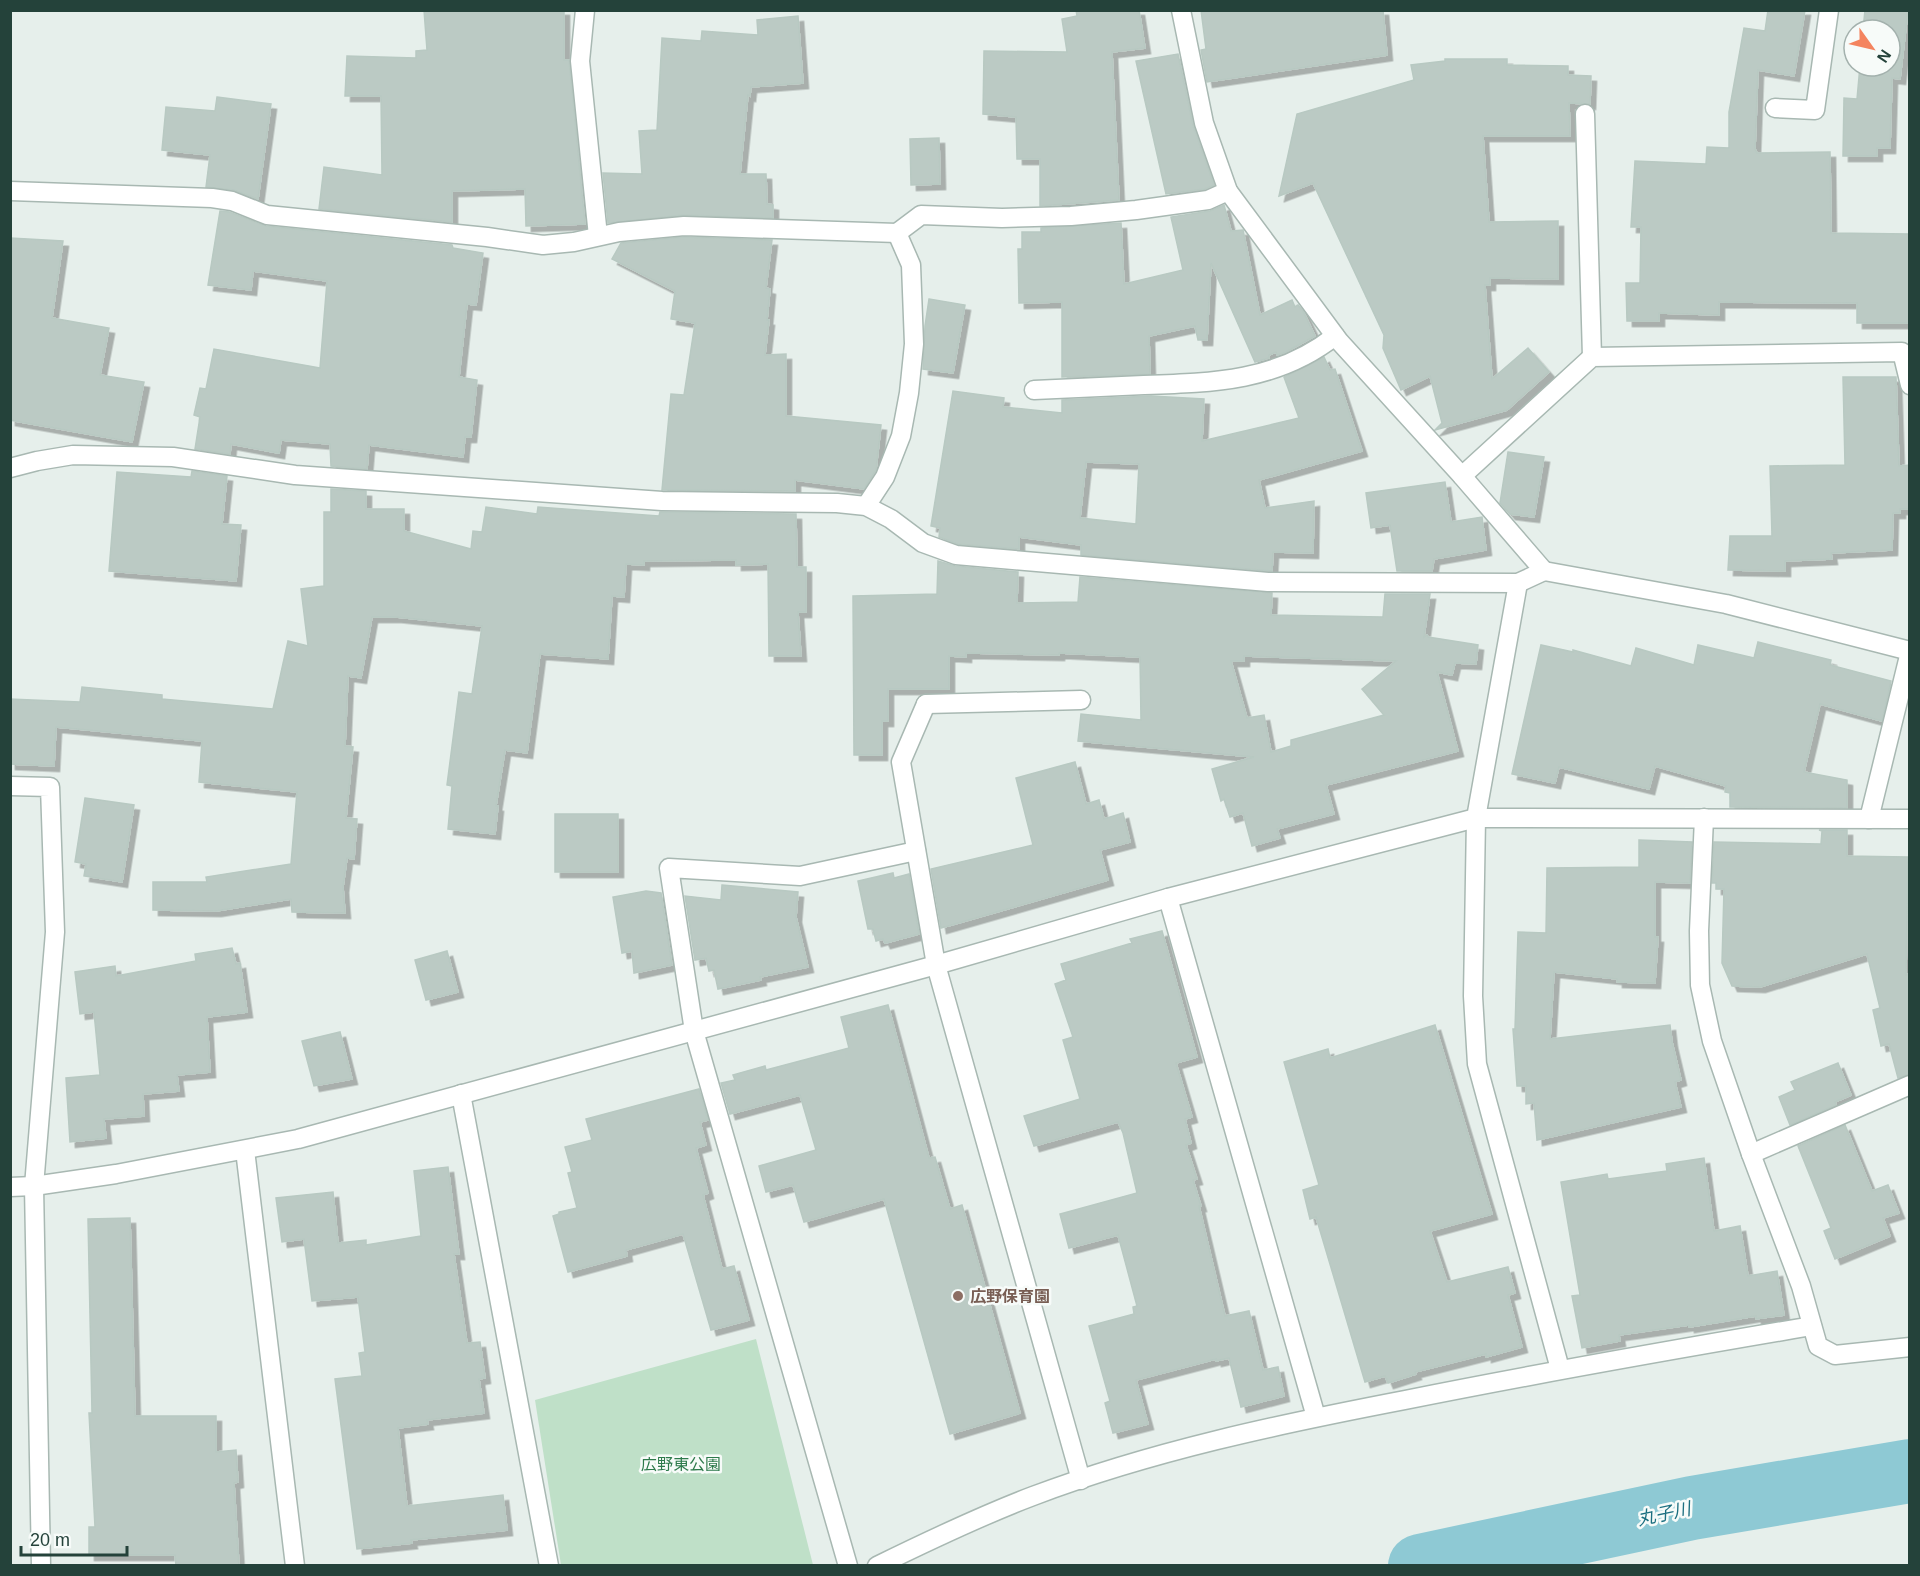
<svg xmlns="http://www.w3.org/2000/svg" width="1920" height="1576" font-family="Arial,'Noto Sans JP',sans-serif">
<defs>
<filter id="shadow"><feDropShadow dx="5.5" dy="5.5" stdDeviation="0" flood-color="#0004"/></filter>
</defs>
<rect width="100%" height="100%" fill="#e6efeb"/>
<path fill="#bfe0c8" d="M756,1339L813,1565H561L535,1400Z"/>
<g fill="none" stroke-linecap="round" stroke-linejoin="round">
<path stroke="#8ec9d4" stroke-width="64" d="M1420,1566L1692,1508L1910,1471"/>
</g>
<g fill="#bbcac4" stroke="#b8c9c2" stroke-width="1.5" fill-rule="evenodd" filter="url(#shadow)">
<path d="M424,10H564V60H569L585,224L526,226L525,189L452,191V222L319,209L324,167L382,175L381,96H345L347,56L416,58V51L427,50Z"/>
<path d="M1076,10H1139L1145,48L1112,52L1119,200L1040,206V159H1017L1016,117L983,114L984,51L1067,52L1062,19L1077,16Z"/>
<path d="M1201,10H1383L1387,55L1207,82L1201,50L1206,49Z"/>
<path d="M1768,10H1805L1794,76L1758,70L1755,149L1757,153L1830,152L1831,233L1910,234V323H1857V303L1719,302V315L1659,313V321H1627L1626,283H1640L1641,227H1631L1635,161L1706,164L1707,147L1729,148V112L1744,28L1765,31Z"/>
<path d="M1865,10H1908L1900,79L1892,78L1890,148H1877V156H1843L1844,98L1857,99L1860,66H1890V30H1863Z"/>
<path d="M798,16L803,83L751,87L750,96L748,95L740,174H766L767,204L773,205V218L683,215L608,223L603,173L642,174L639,131L657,130L662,38L701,41L702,31L758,35L757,20Z"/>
<path d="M1178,54L1193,125L1214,185L1205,189L1166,194L1136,61Z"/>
<path d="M1445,59H1507V65L1568,66V75L1591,76L1590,104L1569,103L1570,136H1483L1489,222L1558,221V279L1490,278V285H1485L1492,379L1528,348L1549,372L1507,410L1435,430L1442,423L1430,376L1401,390L1383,348L1384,335L1313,183L1279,196L1297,114L1414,80L1411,65L1445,61Z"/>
<path d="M217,97L271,104L258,199L234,190L206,187L210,155L162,150L166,107L215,111Z"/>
<path d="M939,138L940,184L911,185L910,139Z"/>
<path d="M1224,205L1231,231L1243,230L1260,315L1292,300L1295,307L1298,305L1303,311L1315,336L1286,352L1277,355L1276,352L1269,355V358L1255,362L1211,263L1207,340H1198L1195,326L1149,336L1150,374L1062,377V302L1019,303L1018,249H1022V232H1041V228L1121,223L1124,284L1183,270L1171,217L1210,211Z"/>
<path d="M220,211L229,212L266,226L452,245L453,248L483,253L476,305L467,304L459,377L477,380L471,437H465L463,457L369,445L367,469L331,466L330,444L281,440L279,453L231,444L230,454L195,449L200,417L194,415L200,388L206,389L214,349L320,368L327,281L253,271L251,290L208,285Z"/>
<path d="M684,237L772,240L766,288L770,289L767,320H769L765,355L786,354V416L881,425L876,470L864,489L795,480V491L662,490L671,394L684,395L695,323L671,319L675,291L612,259L621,243Z"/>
<path d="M10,238L63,241L52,318L109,328L100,375L144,382L132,442L10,420Z"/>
<path d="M929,299L965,305L953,373L923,369L925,326Z"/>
<path d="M1324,357L1330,370L1335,369L1362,451L1259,480L1265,508L1314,501L1313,553L1273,552L1272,571L1081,555V545L1019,537V549L958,544L939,537L940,528L931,526L953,391L1004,398L1003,407L1062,413V400L1151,396L1204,399L1202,441L1299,418L1284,377ZM1086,462L1139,464L1136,524L1080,518Z"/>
<path d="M1843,377H1896L1899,466L1910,465V509H1900V513H1893L1892,550L1831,553L1832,559L1785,561V571L1728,570L1730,536H1772L1770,466L1845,465Z"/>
<path d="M1508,452L1544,457L1534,517L1510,514L1500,503Z"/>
<path d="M192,471L227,476L222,524L241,525L236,581L109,571L117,472L191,477Z"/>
<path d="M1445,482L1451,522L1482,517L1486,550L1434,559L1432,571H1397L1390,525L1371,528L1366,493Z"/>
<path d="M331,489L366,491V509H404V531L471,549L473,531L482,532L486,507L537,514L538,507L659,516L660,512L796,514L797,567H806V612H798L801,656H769L768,564L736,565V560L644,561V565L626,564L624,597L612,596L608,659L540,654L527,753L505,750L496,806H498L495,834L448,829L452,786L447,785L459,692L472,694L482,626L396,617H372L361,678L348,676L345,746L353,747L346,818L357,819L354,859L347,858L343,887L345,913L292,912L291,899L216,911L153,910V882H207L206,877L291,864L297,792L199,782L202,741L56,727L54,766L10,764V699L80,702L82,687L162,695V699L273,709L288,641L308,646L301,589L324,586V512H331Z"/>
<path d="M938,561L955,566L1018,572L1017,603L1078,602L1080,577L1272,593L1271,615L1383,617L1385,594H1430L1424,637L1427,635L1428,637L1478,645L1476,664L1455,663L1452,675L1437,672L1458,751L1326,785L1334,814L1277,829L1280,838L1252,846L1243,813L1230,817L1224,799L1221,801L1212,769L1254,757L1078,741L1081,714L1141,720L1140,657L1059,653V655L966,653V657L949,656V689H888V721H882V755H854L853,596L937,594ZM1244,656L1396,661L1362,689L1384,715L1291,740V746L1271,752L1264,715L1247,718L1231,661H1244Z"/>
<path d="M1758,642L1831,660L1830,665L1891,681L1882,721L1820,704L1804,772L1847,780V808L1730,807V793L1725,792L1726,786L1655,766L1649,789L1559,767L1555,783L1512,774L1541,645L1573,652V650L1631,666L1636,648L1694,665L1698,645L1754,658Z"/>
<path d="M1075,762L1086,804L1099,800L1104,819L1123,813L1130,842L1100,850L1108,880L941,928L931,869L1033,845L1016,778Z"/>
<path d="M85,798L134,805L122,882L84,876L86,864L75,862Z"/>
<rect x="555" y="814" width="63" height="58"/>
<path d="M1819,830H1847V856L1908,857L1906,975L1910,974V1074L1898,1078L1889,1044L1881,1046L1873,1010L1880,1008L1867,954L1760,987L1732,986L1722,963L1724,889H1716V883H1712L1714,842L1821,844L1822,831Z"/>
<path d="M1639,840L1692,842L1690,883L1655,882V937H1658L1655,983L1617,982V979L1554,972L1550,1039L1670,1025L1672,1042L1681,1080L1675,1082L1681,1107L1537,1140L1534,1103L1526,1104V1086H1517L1513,1029H1515L1518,932L1546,933L1547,868L1639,867Z"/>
<path d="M893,873L894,878L909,874L919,934L885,943L883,939L876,941L873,929H868L858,881Z"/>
<path d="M722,885L798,892L796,917L808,967L760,977L761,980L718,989L714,970L709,971L706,958L695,960L685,896L721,900Z"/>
<path d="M646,891L661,893L672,965L634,973L632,951L622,953L613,897Z"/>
<path d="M1162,931L1197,1057L1176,1063L1192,1117L1185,1119L1191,1143L1186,1145L1197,1179L1193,1180L1201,1206H1199L1225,1316L1249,1311L1263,1370L1278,1367L1284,1396L1241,1407L1229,1358L1216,1361V1359L1136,1380L1148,1424L1113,1433L1105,1403L1110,1401L1089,1326L1134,1314L1133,1307L1137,1306L1118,1235L1069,1248L1060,1214L1137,1193L1123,1133L1118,1122L1034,1146L1024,1116L1080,1099L1063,1040L1073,1037L1055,984L1066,980L1061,964L1132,943L1130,939Z"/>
<path d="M232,948L236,964L240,963L247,1012L207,1017L210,1072L177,1075L179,1091L143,1094L144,1116L104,1119L106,1138L70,1142L66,1078L100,1075L94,1012L80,1014L75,972L115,966L116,976L196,961L195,954Z"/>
<path d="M447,951L458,992L426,1000L415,960Z"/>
<path d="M888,1005L929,1158L935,1157L950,1209L962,1205L1020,1413L950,1434L884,1199L804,1222L793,1185L766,1192L759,1166L816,1150L800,1095L730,1114L721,1083L735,1080L733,1075L765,1066L766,1070L849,1048L841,1017Z"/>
<path d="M1435,1025L1492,1214L1430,1231L1447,1282L1508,1267L1515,1293L1508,1295L1522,1347L1486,1357V1354L1415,1372L1416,1374L1388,1383L1385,1376L1365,1382L1316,1217L1310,1219L1303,1190L1319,1185L1284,1062L1328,1049L1330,1058Z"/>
<path d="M340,1032L352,1079L314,1086L302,1041Z"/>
<path d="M1838,1063L1851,1095L1835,1102L1836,1105L1790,1125L1779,1097L1795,1090L1791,1082Z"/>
<path d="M699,1089L708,1120L700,1122L706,1145L696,1148L708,1193L703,1195L722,1269L734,1266L749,1320L711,1330L683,1234L626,1250L627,1256L568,1272L553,1216L559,1214V1212L577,1208L568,1173L572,1172L565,1147L592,1140L586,1119Z"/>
<path d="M1845,1125L1872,1191L1888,1185L1899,1213L1883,1218L1890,1236L1835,1259L1824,1231L1831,1228L1798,1146Z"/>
<path d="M1704,1158L1714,1231L1740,1226L1748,1276L1777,1271L1784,1315L1756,1319V1316L1689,1327V1325L1619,1335L1620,1341L1582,1348L1572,1296L1580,1295L1561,1182L1607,1174L1608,1179L1667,1171L1666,1164Z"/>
<path d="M448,1167L459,1254H454L467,1343L480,1342L485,1378L479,1379L484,1413L427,1420L428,1424L398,1428L407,1506L503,1495L507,1530L411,1540L412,1543L357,1549L335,1379L362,1376L359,1353L365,1352L358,1297L312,1301L304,1239L282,1242L276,1198L333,1192L338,1243L366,1240V1245L421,1236L414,1171Z"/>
<path d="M130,1218L135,1416H216V1452L236,1450L238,1482L234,1483L239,1566H176L175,1555H89V1527H95L89,1413H92L88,1219Z"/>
</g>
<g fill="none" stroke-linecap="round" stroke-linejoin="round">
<g stroke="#a8b8b2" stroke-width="21">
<g id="service">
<path d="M1775,108L1815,110L1829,10"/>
<path d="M1585,114L1592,357"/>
<path d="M1034,390C1071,388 1107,387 1144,385C1214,383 1278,381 1335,336"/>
<path d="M926,704L1081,700"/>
</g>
</g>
<g stroke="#a8b8b2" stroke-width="21">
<g id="minor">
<path d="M585,10L580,61L598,236"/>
<path d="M10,191L212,198L232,201L267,215L487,237L543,245L574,242L619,232L684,226L897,233L921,215L1002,218L1071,216L1136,210L1208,200L1228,191"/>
<path d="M10,468L37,461L73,455L173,457L295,475L662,501L837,503L866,506L891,519L923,543L956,555L1268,582L1518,583L1544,571L1462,476L1339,341L1228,191L1204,123L1181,10"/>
<path d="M1462,476L1592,357L1902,352L1910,385"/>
<path d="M866,506L885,477L901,436L909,393L914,344L911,265L897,233"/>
<path d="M926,704L901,762L936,965L1081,1480"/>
<path d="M10,786L50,787L55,932L34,1186L41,1566"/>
<path d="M1704,818L1699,931L1700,985L1712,1041L1751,1154L1801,1286L1818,1346L1835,1355L1910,1347"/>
<path d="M1869,819L1910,652"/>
<path d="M1168,898L1316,1417"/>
<path d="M461,1094L549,1566"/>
<path d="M245,1150L295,1566"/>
<path d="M1751,1154L1910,1085"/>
<path d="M10,1187L34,1186L116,1174L298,1139L936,965L1168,898L1476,818L1518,583"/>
<path d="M1560,1369L1477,1064L1473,996L1476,818L1910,819"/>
<path d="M848,1566L694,1031L669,868L800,876L916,851"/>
<path d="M877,1566C928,1541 980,1516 1033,1496C1152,1451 1280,1424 1405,1400C1540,1373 1676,1349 1812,1326"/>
</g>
</g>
<g stroke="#a8b8b2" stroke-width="21">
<path id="tertiary" d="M1544,571L1726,604L1910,651"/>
</g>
<use href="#service" stroke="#fff" stroke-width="18"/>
<use href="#minor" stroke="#fff" stroke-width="18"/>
<use href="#tertiary" stroke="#fff" stroke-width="18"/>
</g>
<circle fill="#8d6e63" stroke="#f7fbf9" stroke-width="2" cx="958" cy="1296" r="6"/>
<g text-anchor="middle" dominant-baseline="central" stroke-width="5" stroke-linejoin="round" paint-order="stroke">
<g font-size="16" font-weight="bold" fill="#785e54" stroke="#f7fbf9" text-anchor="start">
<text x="970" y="1296">広野保育園</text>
</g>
<g font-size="16" fill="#2d7a4b" stroke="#f7fbf9">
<text x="681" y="1464">広野東公園</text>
</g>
<g font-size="18" font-style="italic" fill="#1c6f80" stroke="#f7fbf9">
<text transform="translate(1664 1514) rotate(-12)">丸子川</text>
</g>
</g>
<rect width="1920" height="1576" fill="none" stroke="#24423a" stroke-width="24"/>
<g transform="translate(1872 48) rotate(124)"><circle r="28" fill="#f7fbf9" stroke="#a3b1ad" stroke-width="1.5"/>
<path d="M0-4.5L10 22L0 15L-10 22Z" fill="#f4845f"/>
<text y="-9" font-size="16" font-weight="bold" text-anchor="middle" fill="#24423a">N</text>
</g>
<path d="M21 1546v9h106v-9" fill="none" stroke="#24423a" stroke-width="3"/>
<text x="30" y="1546" font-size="18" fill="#24423a" stroke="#f7fbf9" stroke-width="4.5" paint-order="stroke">20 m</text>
</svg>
